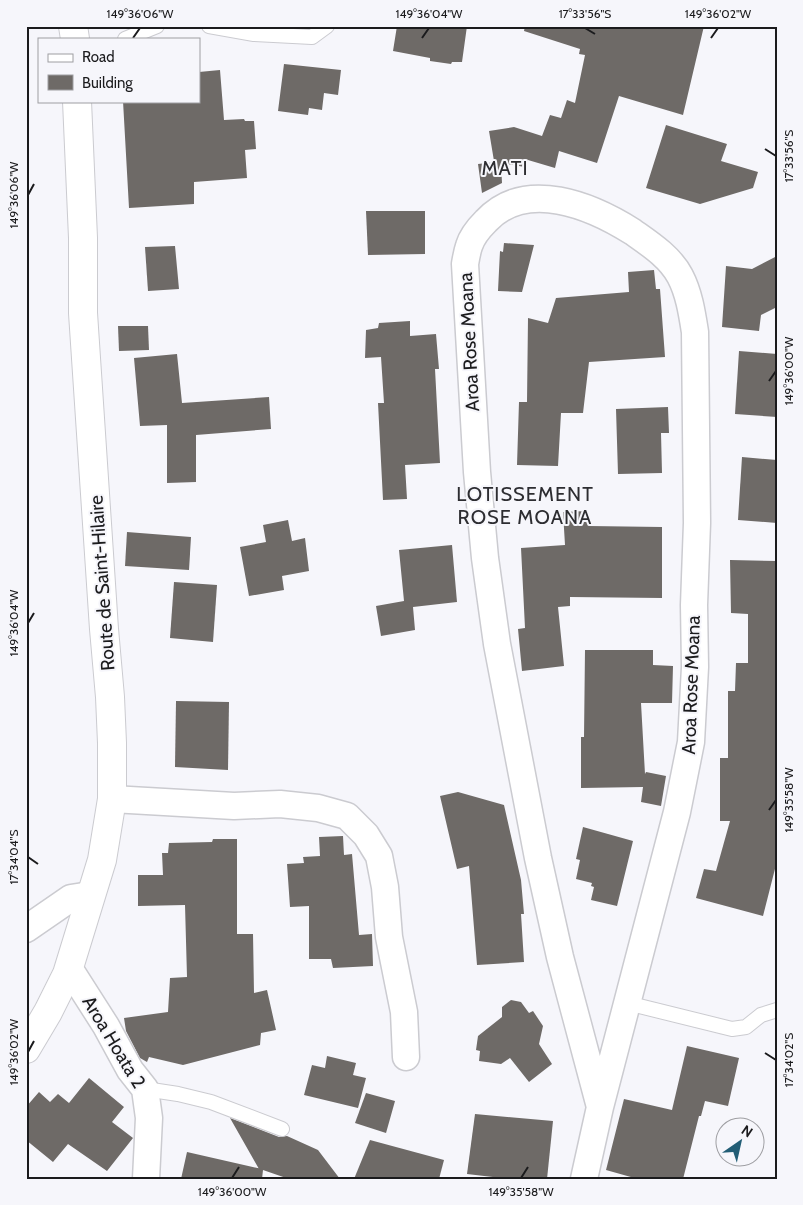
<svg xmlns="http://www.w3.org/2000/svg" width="803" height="1205" font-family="Cabin,sans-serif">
<rect width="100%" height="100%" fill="#f6f6fb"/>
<g fill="#6e6a67">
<path d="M397,26H467L462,62H452L451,64L430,61V58L393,51Z"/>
<path d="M525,26H704L683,115L619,96L597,163L559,151L555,168L528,160L525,167L501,163L502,183L482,193L478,164L497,162L494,161L489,131L514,127L542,136L550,115L561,118L567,100L575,103L585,55L579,54L580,49L524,31Z"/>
<path d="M284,64L341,70L338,95L324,93L322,110L309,108L308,115L278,111Z"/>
<path d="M220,70L224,120L244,119L245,121H254L256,149L245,150L247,178L194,182V204L129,208L123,101H199V72Z"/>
<path d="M666,125L727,144L721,161L758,172L753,188L700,204L646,188Z"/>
<path d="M366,211H425V254L368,255Z"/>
<path d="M504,243L534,245L522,292L498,291L500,251L503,252Z"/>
<path d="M175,246L179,289L148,291L145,247Z"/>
<path d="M777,256V307L761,315L759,331L722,327L726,266L752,269Z"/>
<path d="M654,270L656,289H660L665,357L589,362L583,413H561L558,466L517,465L519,402H527L528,318L548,323L556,298L629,292L628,272Z"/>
<path d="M410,321V336L436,334L439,369H435L440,463L405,465L407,499L383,500L378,403H384L381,357L365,358L366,330L378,328L379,323Z"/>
<path d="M118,326H148L149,350L119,351Z"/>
<path d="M739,351L777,354V417L735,414Z"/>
<path d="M177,354L182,403L269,397L271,429L196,435V482L167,483V425L140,426L134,358Z"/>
<path d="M668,407L669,433H661L662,473L618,474L616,409Z"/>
<path d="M742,457L777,460V523L738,520Z"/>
<path d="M588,511L589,526L662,527V598L570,597V606L558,607L564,666L522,671L518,629L525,628L521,548L565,545L563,512Z"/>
<path d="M288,520L292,541L305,538L309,571L282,576L284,590L249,596L240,547L266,542L263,525Z"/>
<path d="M127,532L191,537L189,570L125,566Z"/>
<path d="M452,545L457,602L413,607L415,630L381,636L376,606L404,601L399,550Z"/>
<path d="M730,560L777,561V861L763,916L696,898L704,869L716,871L730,821H720V758H728V691H735L736,663H748V614L731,613Z"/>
<path d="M174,582L217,585L213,642L170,638Z"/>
<path d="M585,650H653V665L673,666L672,703H641L645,774L646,772L666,776L661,806L641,802L643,787L581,788V737H584Z"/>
<path d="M176,701L229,702L228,770L175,767Z"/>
<path d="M458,792L504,805L521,880L524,914H521L524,962L477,965L469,866L457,869L440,796Z"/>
<path d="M583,827L633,841L617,906L591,900L594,887L591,886L592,883L576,879L580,860L576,859Z"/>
<path d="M343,836L344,855L352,854L359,935L372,934L373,966L333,968L331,959H309V906L290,907L287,864L304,863L303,857L320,856L319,837Z"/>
<path d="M213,839H237V934H253L254,993L267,990L276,1030L261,1033L260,1045L183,1065L149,1057L147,1062L140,1058L126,1031L124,1018L168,1012L170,978L187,977L185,905L138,906V875H163L162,853H168L169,843L212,842Z"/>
<path d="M511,1000L521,1002L529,1013L533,1011L543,1026L539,1044L552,1064L529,1082L510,1058L501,1064L479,1061L480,1051L476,1050L478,1036L502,1017V1007Z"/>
<path d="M687,1046L739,1058L728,1106L705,1101L701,1116H699L683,1179H638L606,1170L624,1099L672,1110Z"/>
<path d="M327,1056L356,1063L353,1075L366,1078L358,1108L304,1095L312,1065L325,1068Z"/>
<path d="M89,1078L124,1107L112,1122L133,1138L107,1171L68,1144L53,1162L26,1140V1107L39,1092L50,1102L58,1094L69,1103Z"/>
<path d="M366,1093L395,1101L386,1133L355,1123Z"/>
<path d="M475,1114L553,1121L547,1179H511L467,1174Z"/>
<path d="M230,1118L279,1137L287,1136L318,1150L340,1179H289L263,1170L262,1179H181L187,1152L262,1169H259Z"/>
<path d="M370,1140L444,1160L439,1179H354Z"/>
</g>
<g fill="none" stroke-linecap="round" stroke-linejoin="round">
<g stroke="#cbcbd0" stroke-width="16">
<g id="lane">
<path d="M209,26L254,34L312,37L327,26"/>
<path d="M125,39L157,26"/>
<path d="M627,1003L732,1029L746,1027L761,1015L777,1010"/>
<path d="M145,1089L178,1094L211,1102L282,1129"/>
</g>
</g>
<g stroke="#cbcbd0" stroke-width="29">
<g id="street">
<path d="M112,799L234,806L280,804L318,808L347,816L366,835L379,856L385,887L389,937L404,1012L406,1057"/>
<path d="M26,929L71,898L90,895"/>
<path d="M69,968L106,1026L130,1070L145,1089L149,1118L146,1179"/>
<path d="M584,1179L600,1107L677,812L691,742L695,667L694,605L697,523L695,332C692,313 689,293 680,276C670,257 650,244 633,232C592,206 526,178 486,221C479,228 472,236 469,246C467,252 466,258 465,264L477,472L485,558L497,644L538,858L560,957L600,1107"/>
</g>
</g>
<g stroke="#cbcbd0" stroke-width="30">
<g id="secondary">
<path d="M73,26L75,39"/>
<path d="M26,1049L48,1012L67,974L102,860L112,799V743L110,697L104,629L83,313V238L77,101"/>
</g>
</g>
<use href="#lane" stroke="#fff" stroke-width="14"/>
<use href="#street" stroke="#fff" stroke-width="26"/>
<use href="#secondary" stroke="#fff" stroke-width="28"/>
</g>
<path fill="none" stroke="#1b1b1d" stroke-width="2" d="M585,28L595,34M133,38L140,28M422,38L429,28M711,38L718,28M765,149L776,156M28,195L34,184M769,381L776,371M28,623L34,613M769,810L776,800M28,857L38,864M28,1052L34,1041M765,1053L776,1060M232,1178L239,1167M521,1178L528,1167"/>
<g text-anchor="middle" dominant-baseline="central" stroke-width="4" stroke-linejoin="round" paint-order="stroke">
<g font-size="19" fill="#1b1b1d" stroke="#f6f6fb">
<text transform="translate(469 342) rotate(-93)">Aroa Rose Moana</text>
<text transform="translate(102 583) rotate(-94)">Route de Saint-Hilaire</text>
<text transform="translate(691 685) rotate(-88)">Aroa Rose Moana</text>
<text transform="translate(114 1042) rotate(59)">Aroa Hoata 2</text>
</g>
<g font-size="20" letter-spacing="1" fill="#2d2d31" stroke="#f6f6fb">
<text x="505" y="168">MATI</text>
<text x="525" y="494">LOTISSEMENT<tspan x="525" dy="23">ROSE MOANA</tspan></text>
</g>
</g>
<rect width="803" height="1205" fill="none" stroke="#f6f6fb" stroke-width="55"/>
<rect x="38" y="38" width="162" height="65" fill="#f6f6fb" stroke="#9e9ea2"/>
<rect x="48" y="54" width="25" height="8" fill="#ffffff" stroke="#9e9ea2"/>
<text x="82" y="62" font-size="15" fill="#1b1b1d">Road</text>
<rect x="48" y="75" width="25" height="15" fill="#6e6a67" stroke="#9e9ea2"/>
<text x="82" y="88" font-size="15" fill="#1b1b1d">Building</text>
<g transform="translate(740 1142) rotate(34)"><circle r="24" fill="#f6f6fb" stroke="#9e9ea2"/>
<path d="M0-4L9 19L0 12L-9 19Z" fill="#225d75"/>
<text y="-8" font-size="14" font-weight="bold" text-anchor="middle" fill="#1b1b1d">N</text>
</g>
<rect x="28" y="28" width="748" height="1150" fill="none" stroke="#1b1b1d" stroke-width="2"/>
<g font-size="12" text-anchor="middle" fill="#1b1b1d">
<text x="140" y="18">149°36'06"W</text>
<text x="429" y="18">149°36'04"W</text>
<text x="585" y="18">17°33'56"S</text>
<text x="718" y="18">149°36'02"W</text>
<text transform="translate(789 156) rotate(-90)" y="4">17°33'56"S</text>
<text transform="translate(14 195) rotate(-90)" y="4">149°36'06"W</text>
<text transform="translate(789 371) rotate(-90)" y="4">149°36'00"W</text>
<text transform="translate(14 623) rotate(-90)" y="4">149°36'04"W</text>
<text transform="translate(789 800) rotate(-90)" y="4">149°35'58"W</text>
<text transform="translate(14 857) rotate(-90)" y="4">17°34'04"S</text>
<text transform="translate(14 1052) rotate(-90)" y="4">149°36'02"W</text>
<text transform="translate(789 1060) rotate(-90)" y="4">17°34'02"S</text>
<text x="232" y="1196">149°36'00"W</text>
<text x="521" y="1196">149°35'58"W</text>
</g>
</svg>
